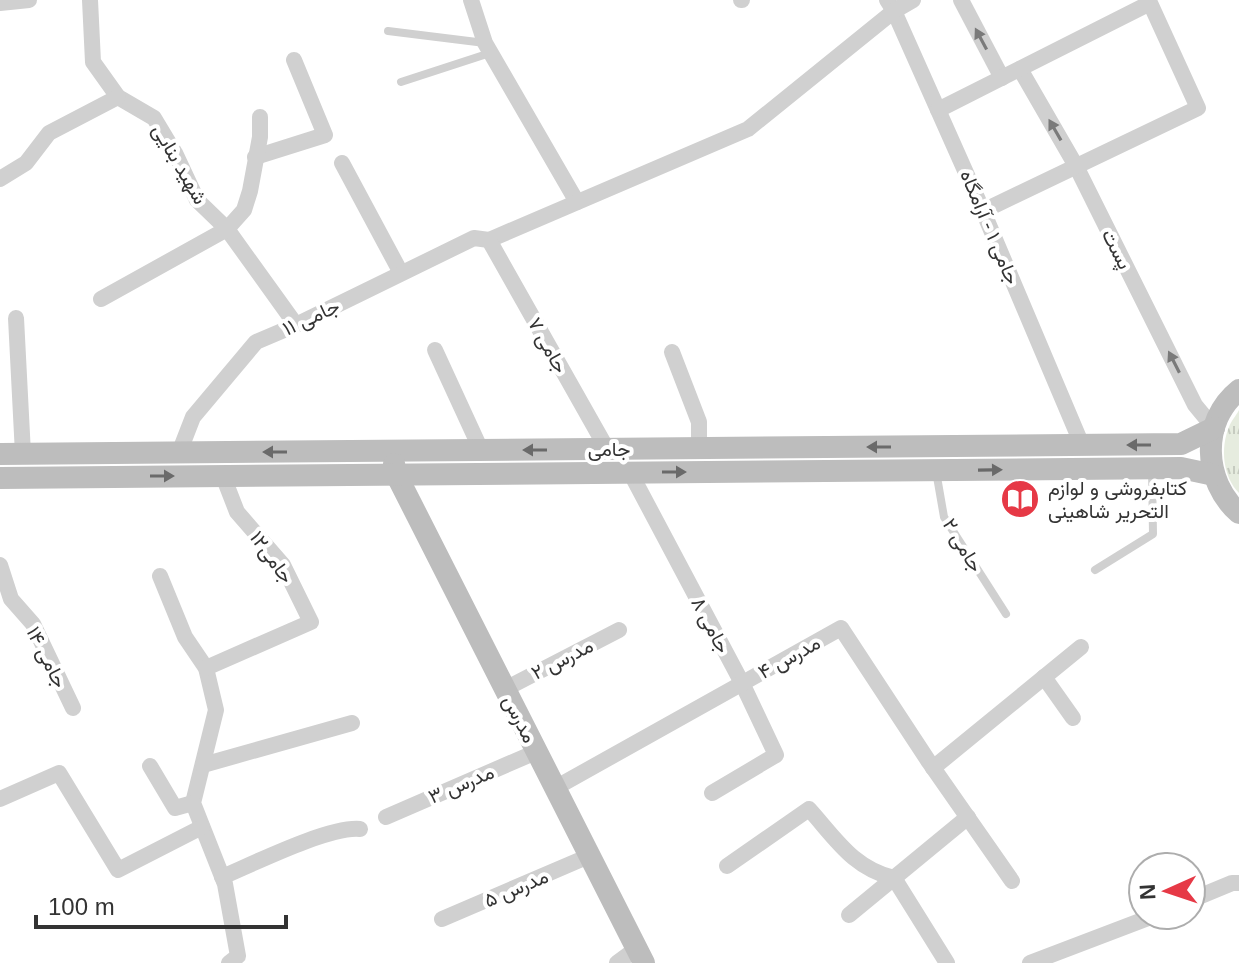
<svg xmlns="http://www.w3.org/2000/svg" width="1239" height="963" font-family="Arial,Vazirmatn,sans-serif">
<defs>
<pattern id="grass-tufts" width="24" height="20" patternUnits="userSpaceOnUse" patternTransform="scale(2)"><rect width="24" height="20" fill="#e6ecdf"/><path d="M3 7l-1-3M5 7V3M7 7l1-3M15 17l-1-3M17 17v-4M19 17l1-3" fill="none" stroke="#c6cbc0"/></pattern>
</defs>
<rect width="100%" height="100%" fill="#fff"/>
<path fill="url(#grass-tufts)" d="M1239,410V493C1223,477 1220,448 1229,427C1231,421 1236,416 1239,410Z"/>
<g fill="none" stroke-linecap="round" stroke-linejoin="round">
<g stroke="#d0d0d0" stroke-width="8">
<path d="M388,31L485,43"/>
<path d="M401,82L490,53"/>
<path d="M936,471L944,517L1006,614"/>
<path d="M1095,570L1153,534L1152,469"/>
</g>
<g stroke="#d0d0d0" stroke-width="16">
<path d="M90,0L93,62L118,97L154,118L175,153L197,200L227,229L296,325"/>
<path d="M471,0L485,43L577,202"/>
<path d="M741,0H742"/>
<path d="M887,0L894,11L983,211L1082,445"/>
<path d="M961,0L1002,78"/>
<path d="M0,3L29,0"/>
<path d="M1020,69L1076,166L1195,405L1214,428"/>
<path d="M938,110L1150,3L1198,108L983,211"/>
<path d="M255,157L325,135L294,60"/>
<path d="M342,163L401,273"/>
<path d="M0,179L26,163L49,133L118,97"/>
<path d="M489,240L748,129L894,11L913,0"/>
<path d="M489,240L607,449"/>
<path d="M101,299L227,229L244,210L250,191L260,137V117"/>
<path d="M16,318L23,454"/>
<path d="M435,350L481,450"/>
<path d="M672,352L699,422V449"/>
<path d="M179,453L193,417L256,342L296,325L474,238L489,240"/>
<path d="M630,472L742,683L776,755L712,793"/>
<path d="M0,565L11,599L33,624L73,708"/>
<path d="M160,576L185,637L206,668L216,710L193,803L225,884L238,956L229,963"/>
<path d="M206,668L311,622L283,565L237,512L223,476"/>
<path d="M1044,677L1073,718"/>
<path d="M505,689L619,630"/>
<path d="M203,765L352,723"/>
<path d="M150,766L175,808L193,803"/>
<path d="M933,768L1081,647"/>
<path d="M555,788L841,628L929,762L1012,881"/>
<path d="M0,799L59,773L118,870L202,827"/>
<path d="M386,817L536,752"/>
<path d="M727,866L809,809C836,839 853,868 894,878L947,963"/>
<path d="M222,877C253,864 329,826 360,829"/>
<path d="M1191,900L1232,883H1239"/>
<path d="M849,915L968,817"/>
<path d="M442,919L589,856"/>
<path d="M617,963L636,949"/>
<path d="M1030,963L1156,915"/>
</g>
<g stroke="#bdbdbd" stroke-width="22">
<path d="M1239,390C1200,421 1203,482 1239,513"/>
<path d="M0,454L1181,444L1214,428"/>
<path d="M394,464L396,474L644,963"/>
<path d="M0,478L1181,468L1214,475"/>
</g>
</g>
<defs><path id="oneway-solid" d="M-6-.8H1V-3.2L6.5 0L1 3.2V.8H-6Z" transform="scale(2)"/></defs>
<g fill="#7a7a7a">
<use href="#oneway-solid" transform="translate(981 39) rotate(-118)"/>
<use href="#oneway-solid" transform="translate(1055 130) rotate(-120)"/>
<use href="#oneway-solid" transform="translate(1174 362) rotate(-117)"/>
</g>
<g fill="#6a6a6a">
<use href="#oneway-solid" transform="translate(1139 445) rotate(180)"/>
<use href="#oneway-solid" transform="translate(879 447) rotate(180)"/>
<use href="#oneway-solid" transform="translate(535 450) rotate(180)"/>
<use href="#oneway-solid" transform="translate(275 452) rotate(180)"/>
<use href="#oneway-solid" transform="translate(990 470) rotate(-1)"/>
<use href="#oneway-solid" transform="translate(674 472)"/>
<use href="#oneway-solid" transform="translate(162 476)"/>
</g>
<defs>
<g id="library-disc" transform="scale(2)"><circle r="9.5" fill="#e63946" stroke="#fff"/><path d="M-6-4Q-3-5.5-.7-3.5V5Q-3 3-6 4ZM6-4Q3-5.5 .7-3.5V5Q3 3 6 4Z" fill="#fff"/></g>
</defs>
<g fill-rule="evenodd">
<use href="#library-disc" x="1020" y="499"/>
</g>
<g text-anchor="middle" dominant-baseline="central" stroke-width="8" stroke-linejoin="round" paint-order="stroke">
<g font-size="20" fill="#333" stroke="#fff">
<text transform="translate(180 164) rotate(60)">شهید بنایی</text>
<text transform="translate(990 227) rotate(67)">جامی ۱ - آرامگاه</text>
<text transform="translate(1117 249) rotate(63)">پست</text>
<text transform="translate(311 317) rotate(-25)">جامی ۱۱</text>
<text transform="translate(548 345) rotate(61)">جامی ۷</text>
<text x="609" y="449">جامی</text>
<text transform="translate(963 545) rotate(59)">جامی ۲</text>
<text transform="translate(272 557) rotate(54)">جامی۱۲</text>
<text transform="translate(711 625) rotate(62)">جامی ۸</text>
<text transform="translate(47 657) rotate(63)">جامی ۱۴</text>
<text transform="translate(789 657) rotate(-29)">مدرس ۴</text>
<text transform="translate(562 659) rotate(-27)">مدرس ۲</text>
<text transform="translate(520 719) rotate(63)">مدرس</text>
<text transform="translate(461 784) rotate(-23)">مدرس ۳</text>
<text transform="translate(516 888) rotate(-23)">مدرس ۵</text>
</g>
<g font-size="20" fill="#333" stroke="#fff" text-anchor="start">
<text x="1048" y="488">کتابفروشی و لوازم<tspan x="1048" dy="23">التحریر شاهینی</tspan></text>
</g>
</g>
<g transform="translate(1167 891) rotate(267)"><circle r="38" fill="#ffffff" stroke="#adadad" stroke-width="2"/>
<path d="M0-6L14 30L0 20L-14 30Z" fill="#e63946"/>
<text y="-12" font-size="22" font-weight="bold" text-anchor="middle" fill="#333333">N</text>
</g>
<path d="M36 915v12h250v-12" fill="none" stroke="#333333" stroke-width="4"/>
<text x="48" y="915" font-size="24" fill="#333333" stroke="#ffffff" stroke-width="6" paint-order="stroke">100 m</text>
</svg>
